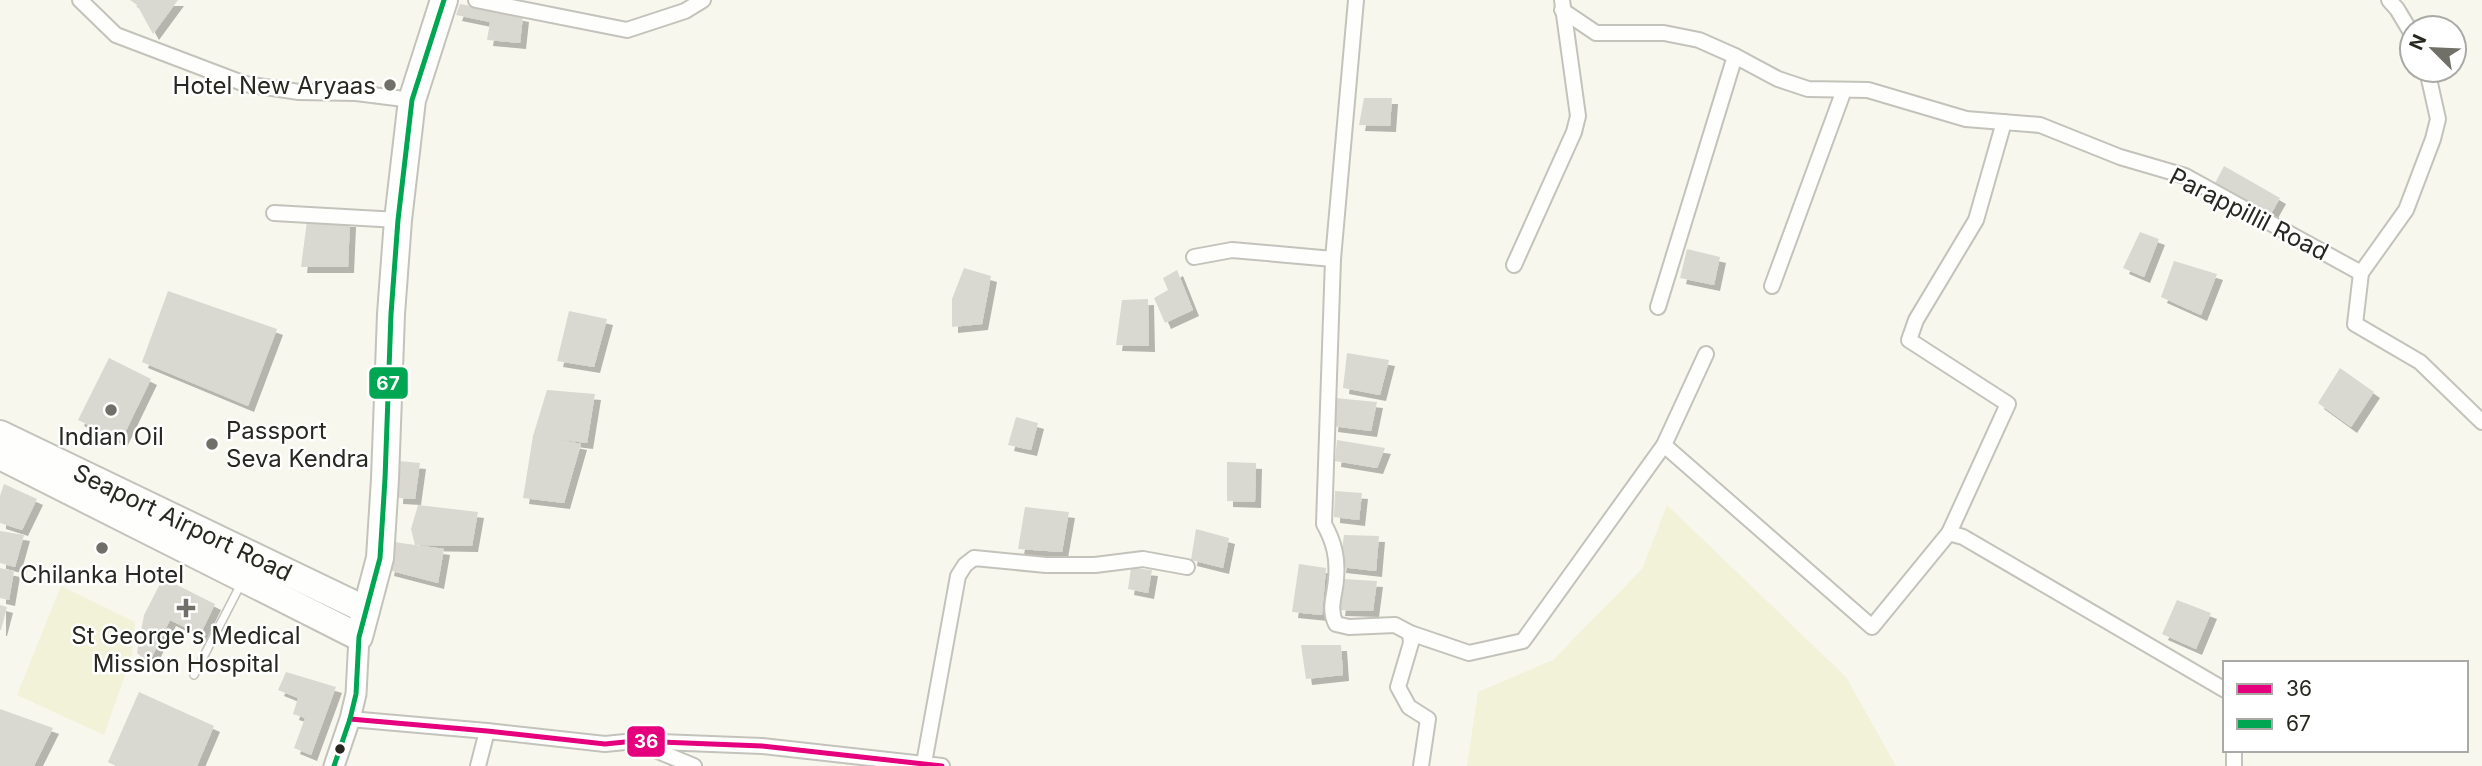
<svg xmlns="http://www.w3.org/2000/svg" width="2482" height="766" font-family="Inter,sans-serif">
<defs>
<filter id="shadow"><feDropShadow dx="6" dy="6" stdDeviation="0" flood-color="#0004"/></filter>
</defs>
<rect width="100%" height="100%" fill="#f7f7ed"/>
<g fill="#f2f2d9">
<path d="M1667,505L1846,677L1896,766H1467L1478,692L1553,660L1642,569Z"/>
<path d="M61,586L135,622L132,655L104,735L17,695Z"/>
</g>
<g fill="#d9d9d1" filter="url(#shadow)">
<path d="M130,0H178L153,34L137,5Z"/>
<path d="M460,4L523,16L520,43L487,40L490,22L456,15Z"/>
<path d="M1364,98H1392L1390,126L1359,125Z"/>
<path d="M2224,166L2280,198L2267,221L2212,189Z"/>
<path d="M307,221H350L348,267H301Z"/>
<path d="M2140,232L2159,239L2144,277L2123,268Z"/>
<path d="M1687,249L1720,257L1714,285L1680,278Z"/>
<path d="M2174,261L2217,274L2201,315L2161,297Z"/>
<path d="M964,268L991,276L982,324L952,327V299Z"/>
<path d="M1177,270L1193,310L1165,323L1154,298L1168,290L1163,278Z"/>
<path d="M168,291L277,329L248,406L142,362Z"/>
<path d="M1148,299L1149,346L1116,345L1122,300Z"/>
<path d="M569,311L607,319L594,367L557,361Z"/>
<path d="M1347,353L1389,360L1380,395L1343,388Z"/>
<path d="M109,358L151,379L121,441L78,420Z"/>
<path d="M2340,368L2374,392L2351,427L2318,403Z"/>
<path d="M547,390L595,394L587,443L555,439L581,444L564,503L523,498L533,436Z"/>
<path d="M1335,398L1377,402L1371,431L1332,426Z"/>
<path d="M1016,417L1038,423L1031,450L1008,445Z"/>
<path d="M1337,440L1385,448L1377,468L1335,461Z"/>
<path d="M399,461L420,463L415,499L397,498Z"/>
<path d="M1227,462L1256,463L1255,502L1227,501Z"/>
<path d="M4,484L37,499L22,530L0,523V496Z"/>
<path d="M1335,491L1362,493L1359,520L1334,517Z"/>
<path d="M418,505L478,512L472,546L415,545L444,549L438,583L388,570L394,542L415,545L411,529Z"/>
<path d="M1025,507L1069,512L1062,552L1018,549Z"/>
<path d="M1196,529L1229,538L1223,568L1191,560Z"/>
<path d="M0,531L24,535L15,567L0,563Z"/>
<path d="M1344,535L1379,536L1376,571L1340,567Z"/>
<path d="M1299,564L1326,568L1322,615L1292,612Z"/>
<path d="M0,568L14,571L9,600L0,598Z"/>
<path d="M1131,568L1152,570L1148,593L1128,589Z"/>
<path d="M163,578L215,604L200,635L170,620L149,663L137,653L144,615Z"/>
<path d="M1343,579L1377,581L1373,611L1339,610Z"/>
<path d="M2177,600L2211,613L2196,649L2162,634Z"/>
<path d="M0,605L7,607L1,630H0Z"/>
<path d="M1301,645H1341L1343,675L1306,679Z"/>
<path d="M286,672L336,687L311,755L294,748L305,718L293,714L298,698L278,690Z"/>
<path d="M139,692L214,726L197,766H116L108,762Z"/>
<path d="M0,709L53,728L34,766H0Z"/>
</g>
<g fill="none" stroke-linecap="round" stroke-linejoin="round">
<g stroke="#c3c3bc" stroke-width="10">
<path id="lane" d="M194,675L242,582"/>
</g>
<g stroke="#c3c3bc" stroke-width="18">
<g id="street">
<path d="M80,0L116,35L245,84L299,92L356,93L412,100"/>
<path d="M476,0L627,30L685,11L703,0"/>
<path d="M1356,0L1333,259L1324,524C1334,542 1338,558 1336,579C1335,596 1328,608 1336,624L1349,627L1395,625L1410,633L1469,653L1523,641L1664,445L1706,354"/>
<path d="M2389,0L2397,9L2412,34"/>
<path d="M1562,10L1596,33H1664L1699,40L1735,56"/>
<path d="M274,213L398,220"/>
<path d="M1194,257L1232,250L1333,259"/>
<path d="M1514,265L1574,132L1578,116L1562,0"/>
<path d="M2361,273L2406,210L2433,139L2438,119L2427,70"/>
<path d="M1772,286L1844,90"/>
<path d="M1658,307L1735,56L1778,79L1808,89L1868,90L1966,119L2040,125L2120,157L2185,176L2361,273L2355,324L2420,362L2482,422"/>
<path d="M1664,445L1872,627L1949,533L1963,537L2225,690"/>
<path d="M1949,533L2008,404L1909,340L1916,320L1976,220L2004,122"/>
<path d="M1410,633L1411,643L1398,687L1409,707L1428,719L1421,766"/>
<path d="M350,719L487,731L605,744L635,741L762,746L942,766"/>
<path d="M643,745L694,766"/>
<path d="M924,763L958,576L965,565L974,558L1046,565H1095L1143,559L1187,567"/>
<path d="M478,766L487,731"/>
<path d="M2234,766V750"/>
</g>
</g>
<g stroke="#c3c3bc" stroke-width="23">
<path id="secondary" d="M334,766L350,719L356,694L359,637"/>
</g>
<g stroke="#c3c3bc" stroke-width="30">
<g id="highway">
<path id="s1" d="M0,434L366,610"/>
<path d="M0,456L359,637L380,558L385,479L391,314L398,220L412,100L444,0"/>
</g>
</g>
<use href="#lane" stroke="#fefefc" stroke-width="7"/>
<use href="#street" stroke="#fefefc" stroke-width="14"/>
<use href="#secondary" stroke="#fefefc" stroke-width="19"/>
<use href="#highway" stroke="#fefefc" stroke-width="26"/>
<g stroke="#fff" stroke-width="10">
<path id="bus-1" d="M350,719L487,731L605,744L635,741L762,746L942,766"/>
</g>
<g stroke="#fff" stroke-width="10">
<path id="bus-2" d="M334,766L350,719L356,694L359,637L380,558L385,479L391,314L398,220L412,100L444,0"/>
</g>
<use href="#bus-1" stroke="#e5007d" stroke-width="5"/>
<use href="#bus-2" stroke="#00a651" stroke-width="5"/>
</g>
<g fill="#707068" stroke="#fff" stroke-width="2.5">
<circle cx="390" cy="85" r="7"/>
<circle cx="111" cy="410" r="7"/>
<circle cx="212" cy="444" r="7"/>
<circle cx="102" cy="548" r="7"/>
<path d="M182.5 597.5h7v7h7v7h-7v7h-7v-7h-7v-7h7z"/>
</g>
<circle fill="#282821" stroke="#fff" stroke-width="2.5" cx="340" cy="749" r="6"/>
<g text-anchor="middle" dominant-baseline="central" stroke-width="5" stroke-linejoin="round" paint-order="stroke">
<g font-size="24" fill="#282821" stroke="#fff">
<text x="376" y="85" text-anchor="end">Hotel New Aryaas</text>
<text x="226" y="430" text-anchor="start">Passport<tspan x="226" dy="28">Seva Kendra</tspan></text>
<text x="111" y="436">Indian Oil</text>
<text x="102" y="574">Chilanka Hotel</text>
<text x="186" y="635">St George's Medical<tspan x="186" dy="28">Mission Hospital</tspan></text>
</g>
<g font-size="24" fill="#282821" stroke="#fff">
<text transform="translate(2249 214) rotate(27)">Parappillil Road</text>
<text stroke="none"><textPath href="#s1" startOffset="203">Seaport Airport Road</textPath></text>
</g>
</g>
<g stroke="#fff" stroke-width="2.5">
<rect x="368" y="366" width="41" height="34" rx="7" fill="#00a651"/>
<rect x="626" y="725" width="40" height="33" rx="7" fill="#e5007d"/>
</g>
<g font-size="19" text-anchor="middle" font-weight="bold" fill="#fff">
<text x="388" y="390">67</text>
<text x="646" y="748">36</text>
</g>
<rect x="2223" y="661" width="245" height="91" fill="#ffffff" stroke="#a9a9a6" stroke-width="2"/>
<rect x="2237" y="684" width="35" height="10" fill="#e5007d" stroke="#a9a9a6" stroke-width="2"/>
<text x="2286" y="696" font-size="21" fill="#282821">36</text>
<rect x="2237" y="719" width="35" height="10" fill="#00a651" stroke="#a9a9a6" stroke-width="2"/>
<text x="2286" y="731" font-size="21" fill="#282821">67</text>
<g transform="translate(2433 49) rotate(294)"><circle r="33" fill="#ffffff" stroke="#a9a9a6" stroke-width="2"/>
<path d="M0-5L12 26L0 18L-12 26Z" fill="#707068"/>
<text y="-10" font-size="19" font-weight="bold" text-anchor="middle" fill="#282821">N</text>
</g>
</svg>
